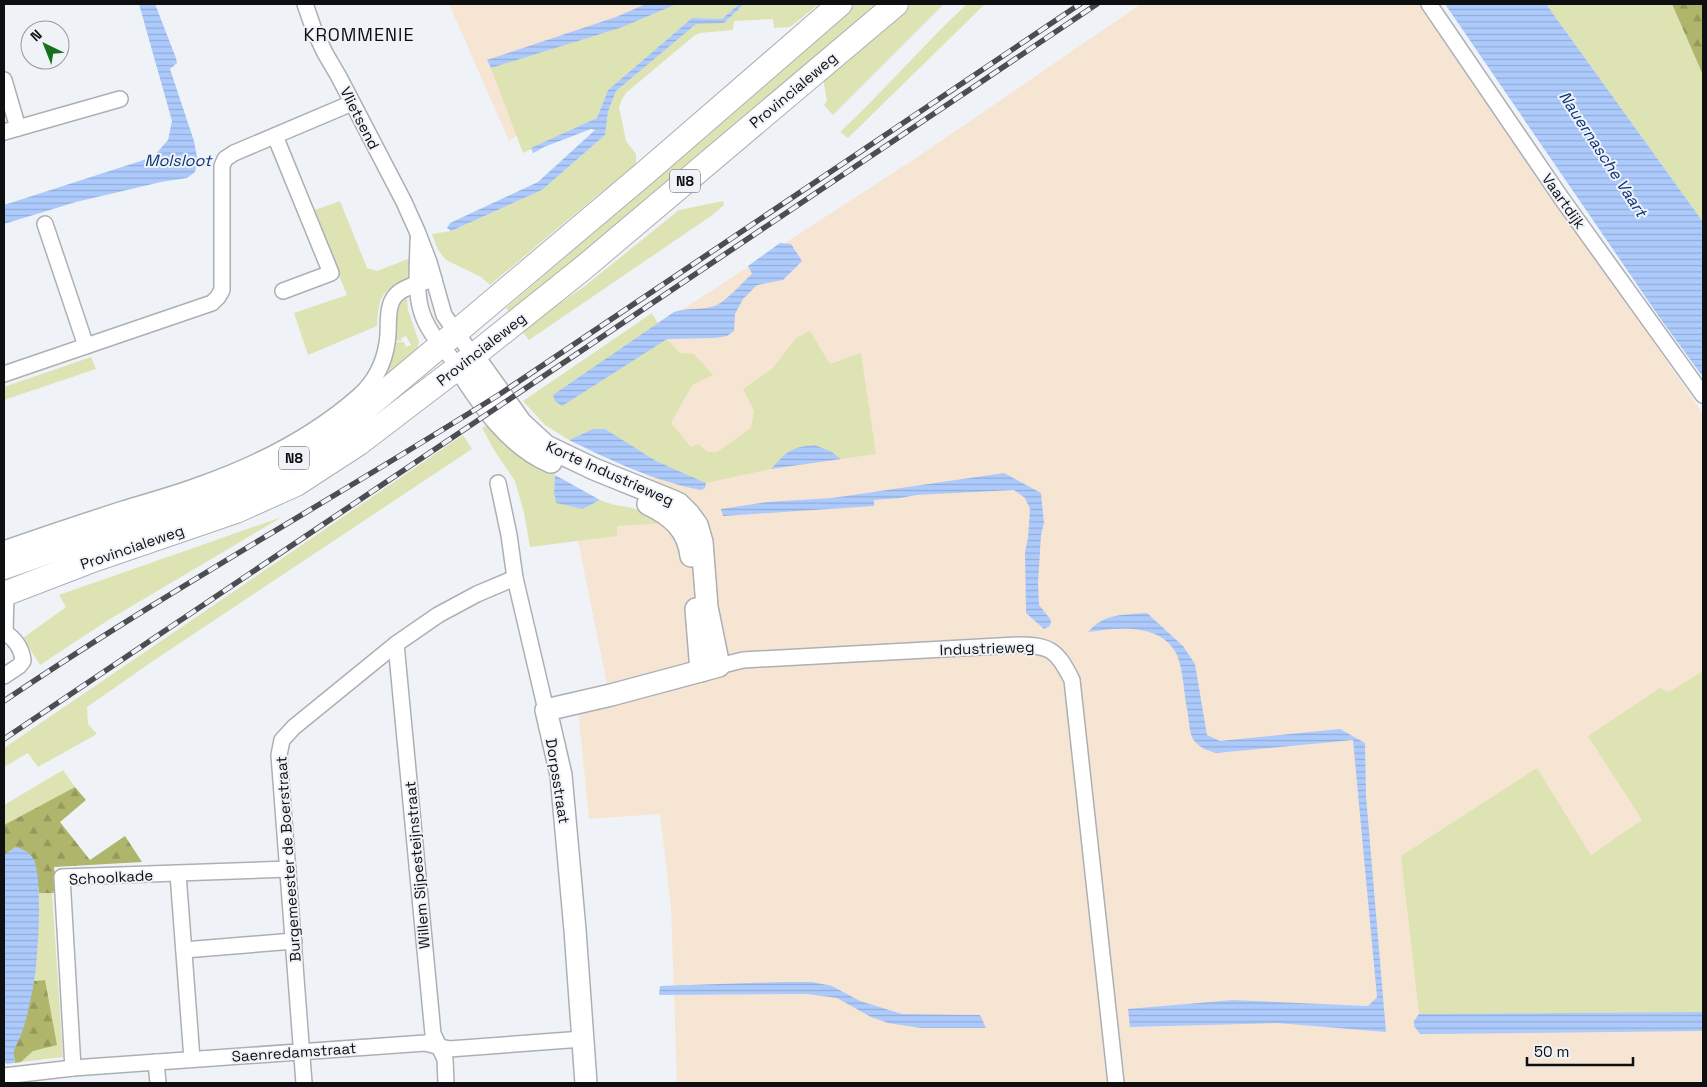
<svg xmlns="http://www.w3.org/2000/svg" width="1707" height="1087" font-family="'Space Grotesk',sans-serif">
<defs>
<pattern id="forest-firs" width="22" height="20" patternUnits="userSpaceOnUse" patternTransform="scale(1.25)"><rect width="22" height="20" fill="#afb56b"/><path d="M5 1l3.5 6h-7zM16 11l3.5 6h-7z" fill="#959a5c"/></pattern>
<pattern id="water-rules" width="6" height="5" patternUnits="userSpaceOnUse" patternTransform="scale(1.25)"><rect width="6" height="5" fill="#adcafc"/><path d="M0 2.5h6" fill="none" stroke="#94acd7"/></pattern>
</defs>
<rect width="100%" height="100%" fill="#eff3f8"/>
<g fill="#f7e5d4">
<path d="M449,4H700L671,21L509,141Z"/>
<path d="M1141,4H1422L1703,414V1083H677L671,908L660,814L589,819L577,700L608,689L577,536L674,495L543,400L916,158Z"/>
</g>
<g fill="#dee3b4">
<path d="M677,4H739L722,19L692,18L608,90L597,118L523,153L491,68L620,28Z"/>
<path d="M744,4H819L790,27L774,28L773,19L734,21L733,30L700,33L694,36L627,92L622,99L619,107L626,141L636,154V166L594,198L490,285L481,277L446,260L438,250L432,234L451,231L542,190L605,135L608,112L616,91L696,23H724Z"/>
<path d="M855,4H884L513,315L506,308L731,115L754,94L784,63Z"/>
<path d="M912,4H944L833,115L824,105L827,101L823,78Z"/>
<path d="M967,4H985L848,138L840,132C884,91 923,45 967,4Z"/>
<path d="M1546,4H1672L1703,75V222Z"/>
<path d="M340,201L367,268L377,271L413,257L409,279C380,291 379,296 377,326L308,355L294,313L347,295L312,211Z"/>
<path d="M723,201L724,205L711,216L529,340L521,330L585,286L679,210Z"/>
<path d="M405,298H407L408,310L419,342L416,353L376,390L391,342H404L406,347L411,345L406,336L401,338L402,341L392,340L397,308Z"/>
<path d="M652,313L667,339L680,353L694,354L713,375L692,385L671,423L691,447L698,444L708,452H717L751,428L754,411L743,389L772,369L796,338L810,331L830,364L861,353L876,454L841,459L832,452L782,457L771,469L706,483L656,461L593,429L569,440L545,425L523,401Z"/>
<path d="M91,357L96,369L4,400V387Z"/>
<path d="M489,424L521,454L555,475L554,492L583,509L600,500C610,504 618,506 628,507C642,510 654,516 666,523L617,526V536L530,547L524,513L515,481L494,450L482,428Z"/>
<path d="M463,435L472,449L156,659L87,707L88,724L97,734L38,767L28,753L4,767V748Z"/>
<path d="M282,517L110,619L40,665L23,638L66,607L59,595Z"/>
<path d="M1703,671V1012L1419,1014L1401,856L1537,768L1591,855L1642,820L1588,736L1660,688L1669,692Z"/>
<path d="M63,770L75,787L4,825V805Z"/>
<path d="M39,893H52L63,1057L21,1062L33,1051L44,980L34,981Z"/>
</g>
<g fill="url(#forest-firs)">
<path d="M1672,4H1703V75Z"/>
<path d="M75,787L86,800L60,822L90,860L125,836L142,862L54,867L57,892L52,893H39L34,860L16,847L4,855V825Z"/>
<path d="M45,980L57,1045L33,1051L21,1062L15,1063L13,1050L21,1034L34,981Z"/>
</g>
<g fill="url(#water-rules)">
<path d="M139,4H155L176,58L177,63L170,69L194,141L198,162L195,172L187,178L161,182L76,202L4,224V205L153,157L168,140L172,121Z"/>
<path d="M646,4H677L620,28L491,68L487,60L616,17Z"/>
<path d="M739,4H744L724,23L696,24L616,91L608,112L605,135L542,190L451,231L447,228L450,223L538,182L595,130L591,129L544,147L533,153L531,148L597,118L608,90L692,18L722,19Z"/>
<path d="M1445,4H1546L1703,222V377L1662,321Z"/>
<path d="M780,243L791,244L802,261L783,280L757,285L743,299L735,314L734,331L727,336L715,338L667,339L562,406L555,401L553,395L674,312C688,307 703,311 717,305C726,301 744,281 752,274L748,266Z"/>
<path d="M593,429H605L656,461L706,483L705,488L701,490C654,481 612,461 569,440Z"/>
<path d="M815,445L832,452L841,459L771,469C787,451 791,447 815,445Z"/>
<path d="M1004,473L1041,493L1044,523L1041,535L1038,583L1039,605L1051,620L1050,626L1044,629L1026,613L1025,552L1028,538L1030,509L1025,498L1014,490L917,495L900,498L874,500V506L723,516L721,509L767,502L832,498Z"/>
<path d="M555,475L600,500L583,509L556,503L554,492Z"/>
<path d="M1147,613L1183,646L1195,664L1207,735L1220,741L1340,729L1365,743L1366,796L1386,1032L1277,1023L1130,1027L1128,1009L1233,1000L1368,1006L1377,997L1353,740L1216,753C1207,750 1199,748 1193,739C1189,732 1189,718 1187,709C1184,693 1183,667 1176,653C1159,622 1116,628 1088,632C1105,613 1122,615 1147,613Z"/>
<path d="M16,847C23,849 30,852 34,860C43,880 38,959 34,982C31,997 27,1021 21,1034C16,1049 12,1046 15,1063L6,1064L4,1060V855Z"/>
<path d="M781,982H812L832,986L860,1001L902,1014L980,1015L986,1028H921L888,1023L871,1017L837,998L807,994L659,995L660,986Z"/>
<path d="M1703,1012V1031L1420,1034L1414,1026V1021L1419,1014Z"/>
</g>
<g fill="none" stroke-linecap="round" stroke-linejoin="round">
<g stroke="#acb0b5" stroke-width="18">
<g id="street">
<path d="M305,4L314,30L325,53L339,77L404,202L417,231L429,262L444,315L473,356"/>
<path d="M1429,4L1562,199L1703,395"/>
<path d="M4,80L18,128"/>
<path d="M4,132L120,99"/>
<path d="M275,136L331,273L283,291"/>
<path d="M45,224L86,346"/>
<path d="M418,240C418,262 415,284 420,306C425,330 444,349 459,367"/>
<path d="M4,374L212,303L218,297L222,290V166L225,159L234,153L352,103"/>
<path d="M498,483L509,535L515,578L546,710"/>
<path d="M4,549C43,535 83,522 123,509C149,501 176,494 202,484C258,464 315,435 360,395C375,381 384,363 387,343C390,329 385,306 396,295C404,286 422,283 434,279"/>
<path d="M4,632C14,638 22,648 23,661L19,666L4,676"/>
<path d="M5,632L6,593"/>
<path d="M396,644L433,1034L445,1059L446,1083"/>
<path d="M719,666L743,660L1017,645C1050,645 1057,650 1072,680L1116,1083"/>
<path d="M178,874L192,1059"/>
<path d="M184,950L294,941"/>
<path d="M156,1062L158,1083"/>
<path d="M73,1068L62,877L288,869"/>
<path d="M4,1076L73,1068L425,1043L449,1049L583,1039"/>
<path d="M304,1083L279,755L282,740L294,727L396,644L438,615L477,594L515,578"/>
</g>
</g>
<g stroke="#acb0b5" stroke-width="24">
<g id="secondary">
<path d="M473,356L521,423L546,446L594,469L673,501L679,504L689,514L697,525L702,542L707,607L719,666L611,695L546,710L561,775L575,930L586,1083"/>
<path d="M459,367C483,404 509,444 551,462"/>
<path d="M648,504C671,515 688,529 691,556"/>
<path d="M696,609L701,671"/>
</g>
</g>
<g stroke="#acb0b5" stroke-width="26">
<g id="primary">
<path d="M4,567L228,489L283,464L327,438L349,422L441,345L646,172L840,4"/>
<path d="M4,594L90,561L236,511L296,484L359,443L473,356L582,269L896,4"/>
</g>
</g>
<use href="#street" stroke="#fff" stroke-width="15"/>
<use href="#secondary" stroke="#fff" stroke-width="21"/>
<use href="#primary" stroke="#fff" stroke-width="24"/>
<g stroke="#4b4d50" stroke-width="5.5">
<g id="rail">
<path d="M4,701C165,592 335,498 500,394L1080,4"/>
<path d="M4,739L1097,4"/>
</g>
</g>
<use href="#rail" stroke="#eff3f8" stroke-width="4" stroke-dasharray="11" stroke-linecap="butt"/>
</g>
<g text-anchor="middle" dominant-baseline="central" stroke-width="4" stroke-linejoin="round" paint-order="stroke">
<g fill="#eff3f8" stroke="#525356" stroke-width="1">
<rect x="670" y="169.5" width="30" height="23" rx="4"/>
<rect x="279" y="446.5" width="30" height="23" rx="4"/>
</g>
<g font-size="14" font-weight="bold" fill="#0e0f11">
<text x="685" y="181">N8</text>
<text x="294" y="458">N8</text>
</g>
<g font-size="15" fill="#0e0f11" stroke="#eff3f8">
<text transform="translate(793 90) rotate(-40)">Provincialeweg</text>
<text transform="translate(360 118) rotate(63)">Vlietsend</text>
<text transform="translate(1564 201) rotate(55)">Vaartdijk</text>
<text transform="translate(481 349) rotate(-38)">Provincialeweg</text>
<text transform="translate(610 473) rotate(24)">Korte Industrieweg</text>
<text transform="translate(132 547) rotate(-19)">Provincialeweg</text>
<text transform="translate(987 648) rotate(-2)">Industrieweg</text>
<text transform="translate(558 781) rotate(81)">Dorpsstraat</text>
<text transform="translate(288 859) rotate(-94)">Burgemeester de Boerstraat</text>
<text transform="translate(417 865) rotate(-95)">Willem Sijpesteijnstraat</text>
<text transform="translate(111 877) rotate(-3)">Schoolkade</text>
<text transform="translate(294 1052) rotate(-4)">Saenredamstraat</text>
</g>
<g font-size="16" font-style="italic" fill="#0b3378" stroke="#eff3f8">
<text transform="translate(1603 154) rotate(57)">Nauernasche Vaart</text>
<text x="178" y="160">Molsloot</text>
</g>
<g font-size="18" letter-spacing="1" fill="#0e0f11" stroke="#eff3f8">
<text x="359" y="34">KROMMENIE</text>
</g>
</g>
<rect width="1707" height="1087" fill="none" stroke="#0e0f11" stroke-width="10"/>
<g transform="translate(45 45) rotate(317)"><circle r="24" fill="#eff3f8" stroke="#95989c"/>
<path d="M0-4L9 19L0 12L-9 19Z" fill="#16711e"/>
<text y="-8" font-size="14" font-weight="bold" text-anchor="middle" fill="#0e0f11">N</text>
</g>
<path d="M1527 1057v8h106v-8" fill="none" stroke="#0e0f11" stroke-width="2.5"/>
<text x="1534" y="1057" font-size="15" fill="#0e0f11" stroke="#eff3f8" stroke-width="4" paint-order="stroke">50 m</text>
</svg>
